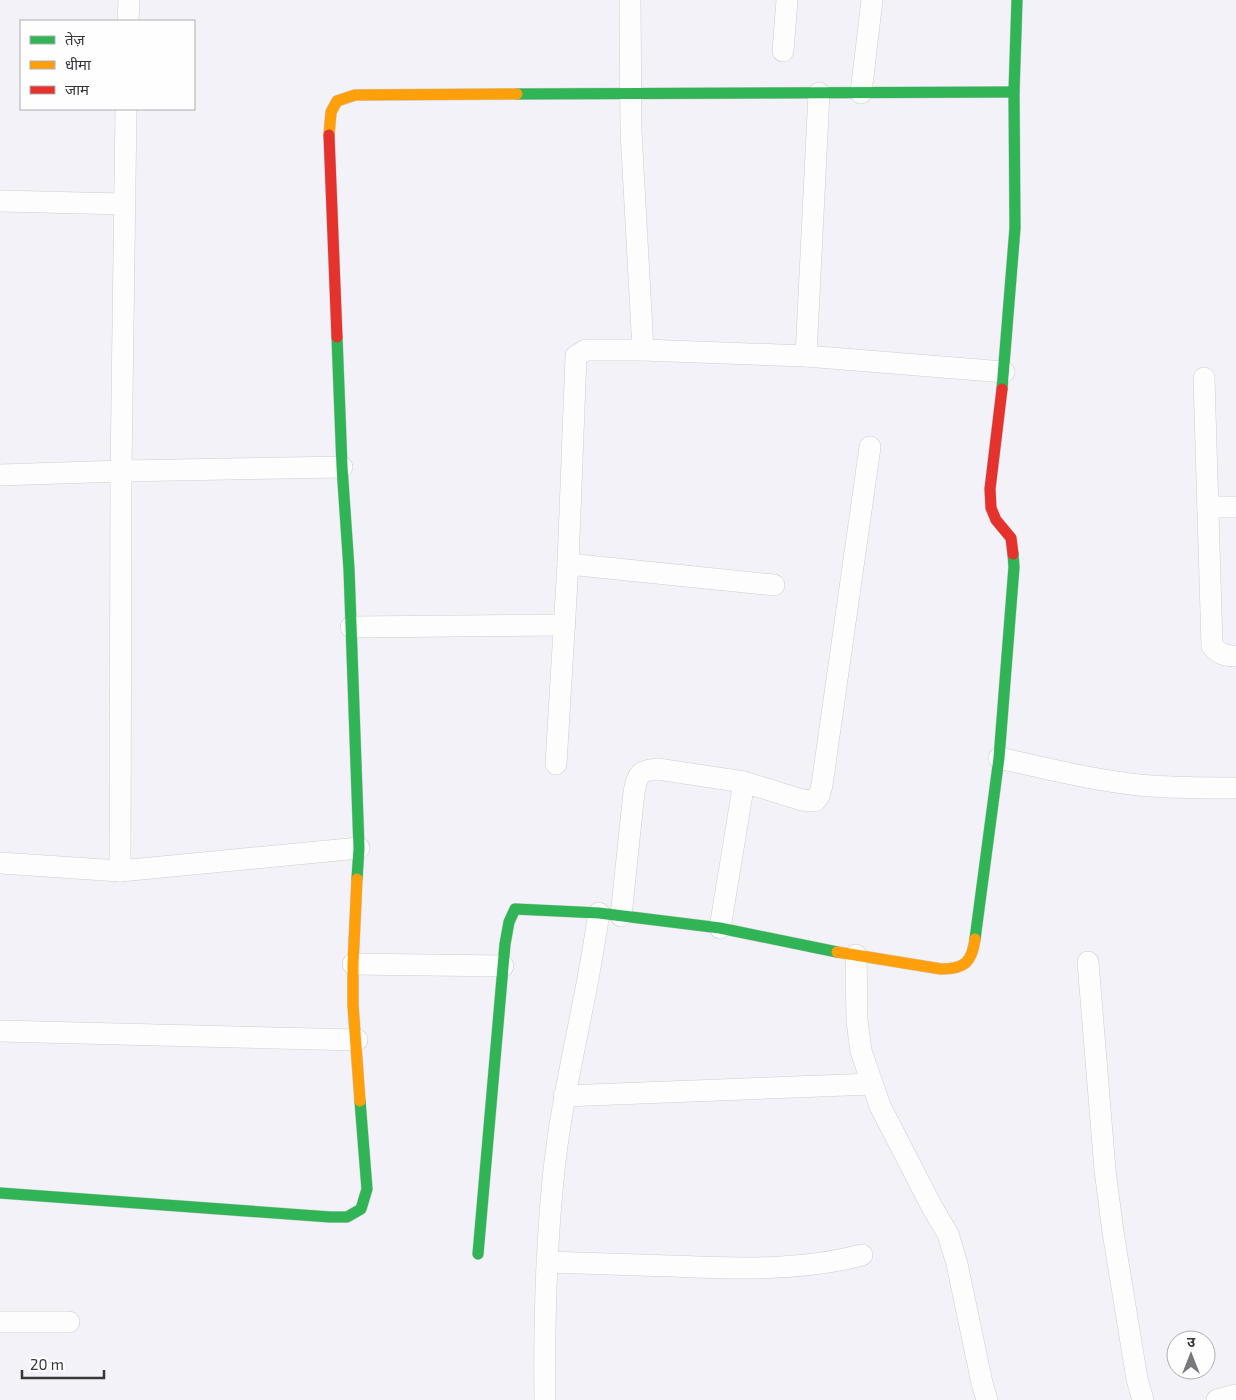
<svg xmlns="http://www.w3.org/2000/svg" width="1236" height="1400" font-family="'Exo 2','Noto Sans Devanagari',sans-serif">
<rect width="100%" height="100%" fill="#f2f2f8"/>
<g fill="none" stroke-linecap="round" stroke-linejoin="round">
<g stroke="#cdced2" stroke-width="22">
<g id="street">
<path d="M630,0L631,131L643,350"/>
<path d="M128,21L129,0"/>
<path d="M783,51L787,0"/>
<path d="M861,93L872,0"/>
<path d="M0,201L124,204"/>
<path d="M806,356L819,93"/>
<path d="M1204,378L1212,646C1219,654 1225,656 1236,656"/>
<path d="M0,475L121,471L342,467"/>
<path d="M1208,507H1236"/>
<path d="M568,564L774,585"/>
<path d="M351,627L565,625"/>
<path d="M999,758C1049,769 1100,782 1151,786C1179,788 1208,788 1236,788"/>
<path d="M556,764L568,564L576,356L586,350H643L806,356L1004,372"/>
<path d="M0,863L120,871L359,848"/>
<path d="M120,871L121,471L126,109"/>
<path d="M621,916L634,792C638,773 639,771 658,769L744,782L802,800L815,801L819,796L822,785L870,447"/>
<path d="M720,928L744,782"/>
<path d="M856,955L857,1021L861,1051L880,1106L932,1207L948,1234L957,1264L982,1383L987,1400"/>
<path d="M1088,962L1105,1170L1113,1232L1137,1379L1143,1400"/>
<path d="M353,964L503,966"/>
<path d="M0,1031L357,1040"/>
<path d="M564,1096L872,1084"/>
<path d="M548,1262C589,1263 631,1265 673,1266C736,1269 801,1271 862,1255"/>
<path d="M0,1322H69"/>
<path d="M545,1400C544,1327 546,1252 553,1180C559,1115 574,1052 586,989C591,964 595,938 599,913"/>
<path d="M1217,1400L1236,1395"/>
</g>
</g>
<g stroke="#cdced2" stroke-width="12">
<g id="fast">
<path d="M517,94L1014,92"/>
<path d="M337,337L342,467L349,569L359,848L357,879"/>
<path d="M1002,389L1015,228L1014,92L1017,0"/>
<path d="M975,939L999,758L1014,567L1013,554"/>
<path d="M0,1193L330,1217H347L361,1209L367,1189L360,1101"/>
<path d="M478,1254L505,944L509,922L515,909L599,913L720,928L837,952"/>
</g>
</g>
<g stroke="#cdced2" stroke-width="12">
<g id="slow">
<path d="M329,135L331,112L337,101L355,95L517,94"/>
<path d="M357,879L353,964V1005L360,1101"/>
<path d="M837,952L941,969C965,969 972,962 975,939"/>
</g>
</g>
<g stroke="#cdced2" stroke-width="12">
<g id="jam">
<path d="M329,135L337,337"/>
<path d="M1002,389L990,489L991,508L996,520L1011,538L1013,554"/>
</g>
</g>
<use href="#street" stroke="#fdfdfe" stroke-width="21"/>
<use href="#fast" stroke="#30b455" stroke-width="11"/>
<use href="#slow" stroke="#ff9f0a" stroke-width="11"/>
<use href="#jam" stroke="#e5322d" stroke-width="11"/>
</g>
<rect x="20" y="20" width="175" height="90" fill="#fefefe" stroke="#aeaeb0"/>
<rect x="30" y="36" width="25" height="8" fill="#30b455" stroke="#aeaeb0"/>
<text x="65" y="45" font-size="15" fill="#36373b">तेज़</text>
<rect x="30" y="61" width="25" height="8" fill="#ff9f0a" stroke="#aeaeb0"/>
<text x="65" y="70" font-size="15" fill="#36373b">धीमा</text>
<rect x="30" y="86" width="25" height="8" fill="#e5322d" stroke="#aeaeb0"/>
<text x="65" y="95" font-size="15" fill="#36373b">जाम</text>
<g transform="translate(1191 1355)"><circle r="24" fill="#fefefe" stroke="#aeaeb0"/>
<path d="M0-4L9 19L0 12L-9 19Z" fill="#78787d"/>
<text y="-8" font-size="14" font-weight="bold" text-anchor="middle" fill="#36373b">उ</text>
</g>
<path d="M22 1370v8h82v-8" fill="none" stroke="#36373b" stroke-width="2.5"/>
<text x="30" y="1370" font-size="15" fill="#36373b" stroke="#fefefe" stroke-width="4" paint-order="stroke">20 m</text>
</svg>
